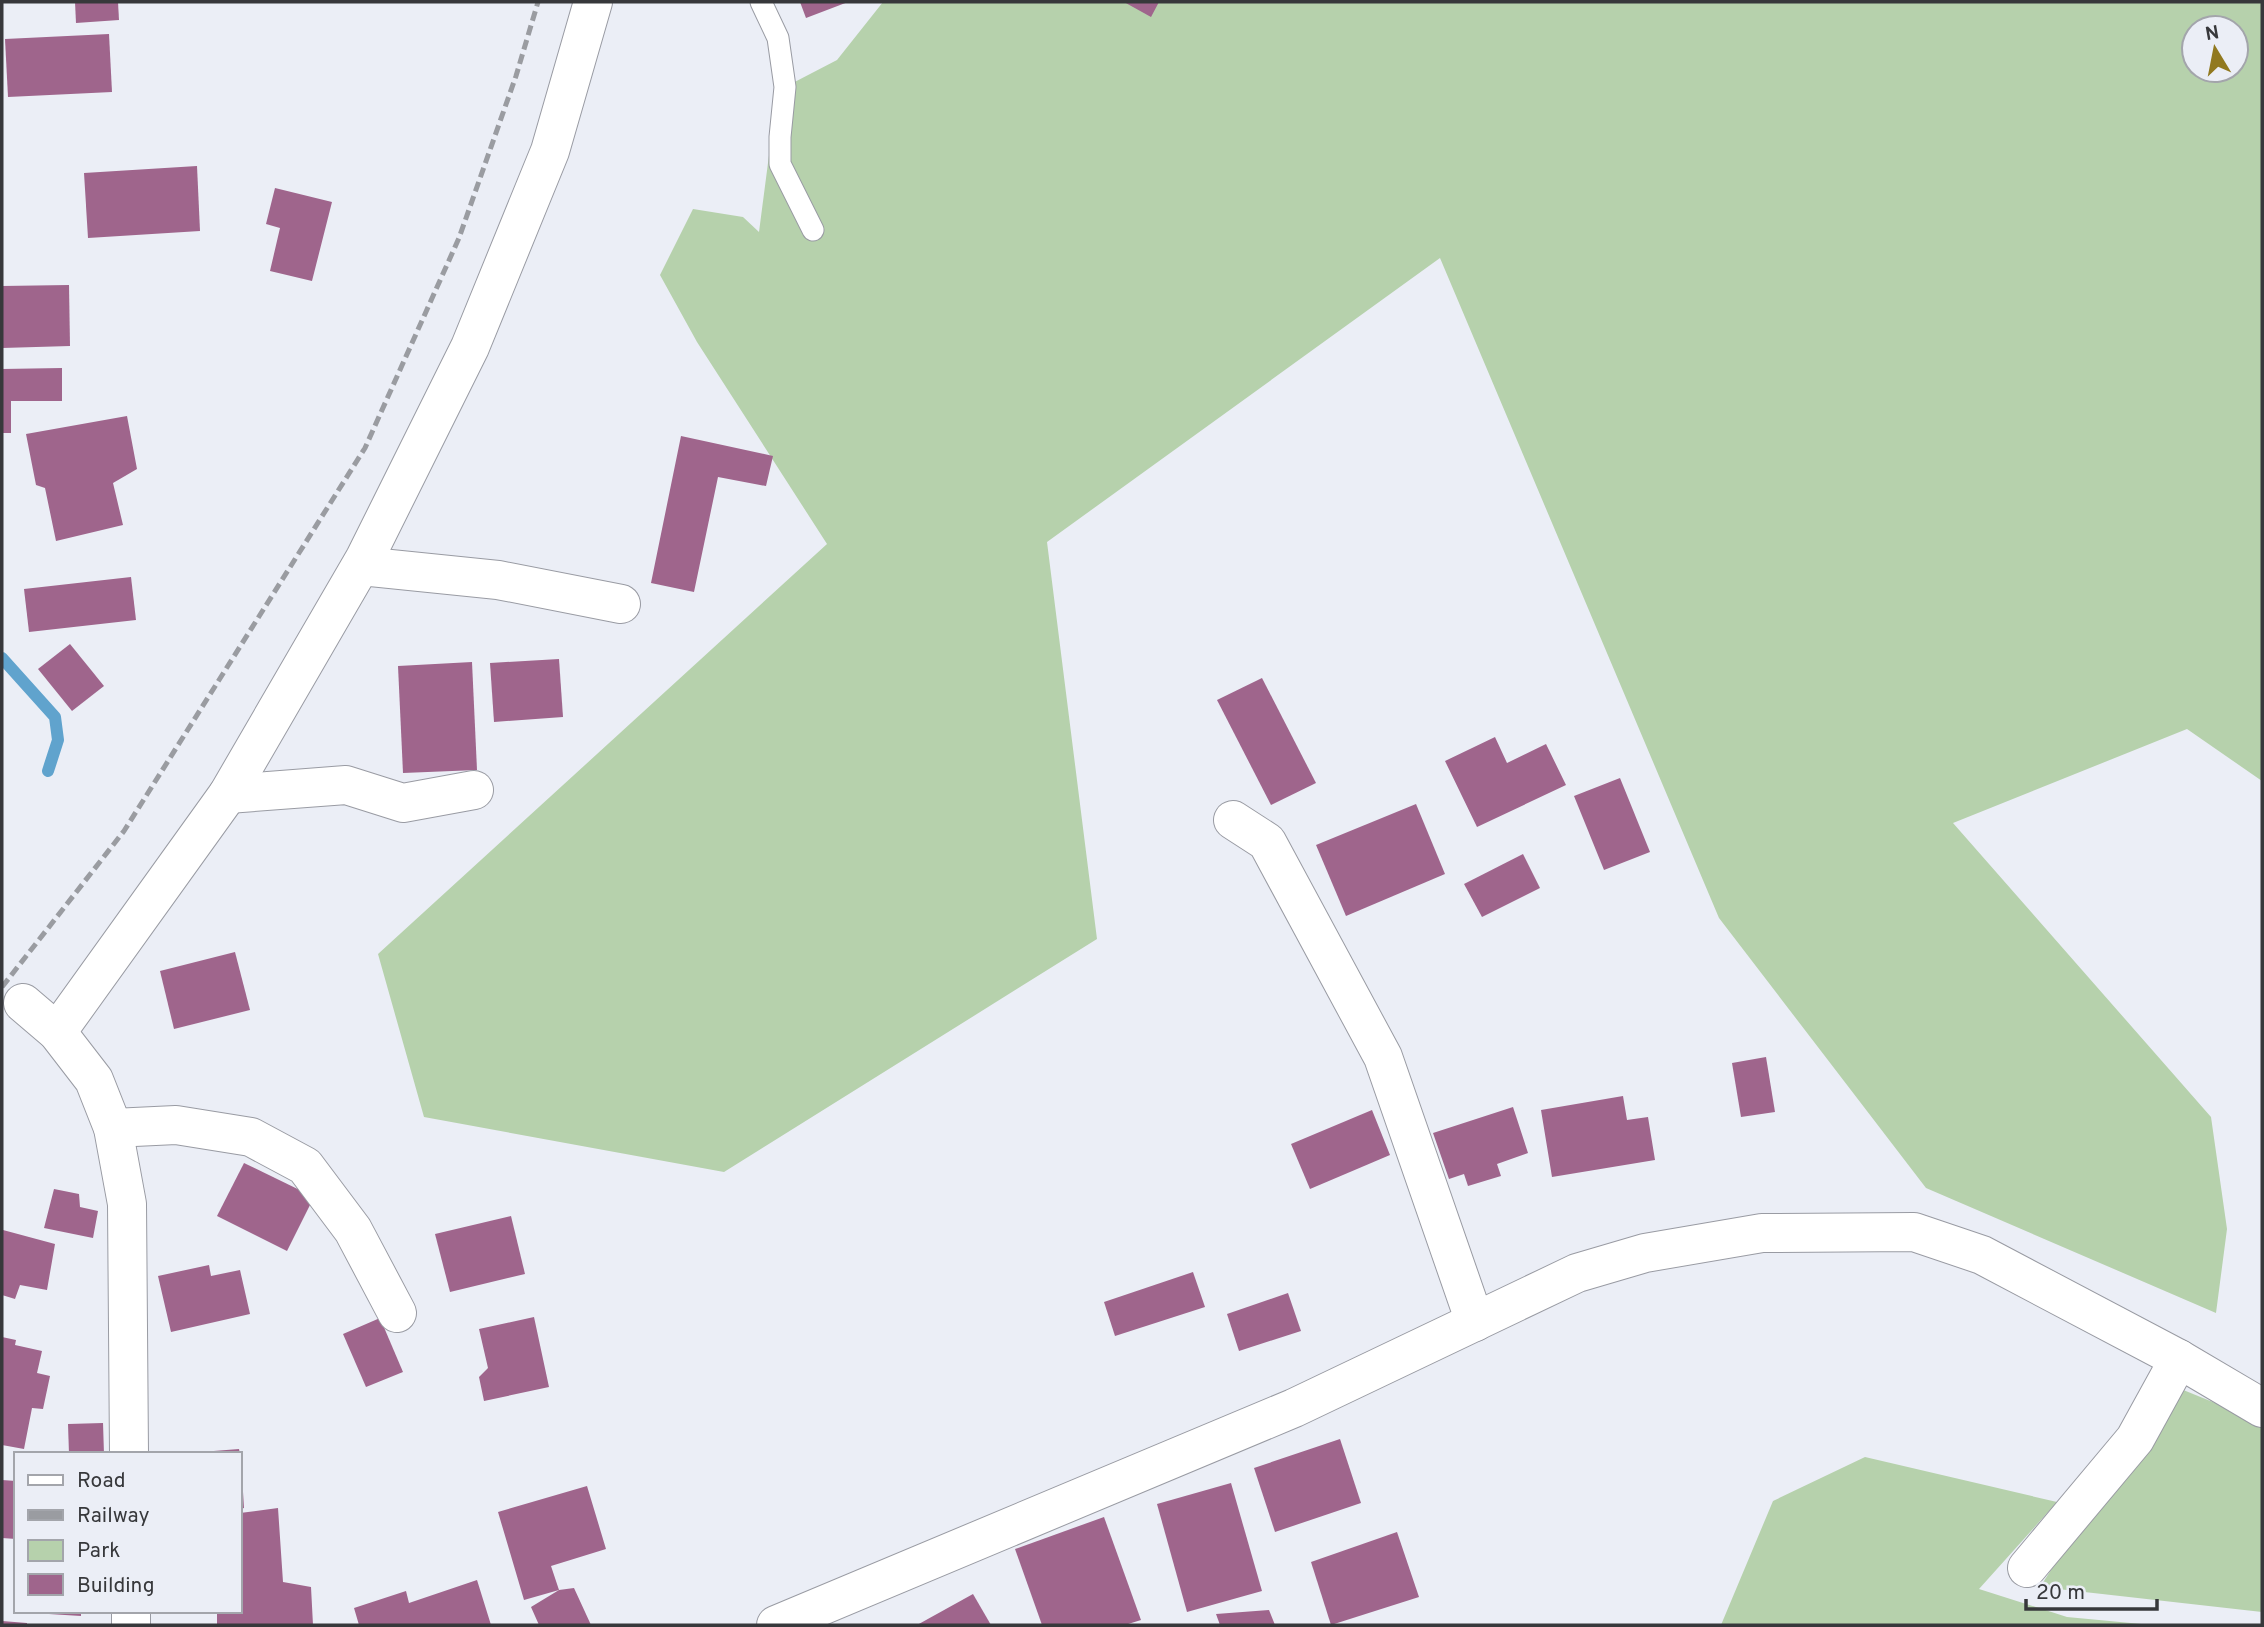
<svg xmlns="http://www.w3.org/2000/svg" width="2264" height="1627" font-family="Overpass,sans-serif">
<rect width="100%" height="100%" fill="#ebeef6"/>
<g fill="#b6d1ac" fill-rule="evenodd">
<path d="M883,2H2262V781L2187,729L1953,823L2211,1117L2227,1229L2216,1313L1926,1188L1719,918L1440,258L1047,542L1097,939L724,1172L424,1117L378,954L827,544L697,342L660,275L693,209L743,217L759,232L778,86L785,87L837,60ZM2194,28H2236V70H2194Z"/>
<path d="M2171,1385L2262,1422V1612L2040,1587Z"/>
<path d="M1865,1457L2057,1502L1979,1589L2067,1617L2152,1625H1721L1773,1501Z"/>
</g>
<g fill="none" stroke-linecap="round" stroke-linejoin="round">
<path stroke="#60a3cd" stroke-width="12" d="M2,658L55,717L58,740L48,771"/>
</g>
<g fill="#9f658c">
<path d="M75,2H118L119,20L76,23Z"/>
<path d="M800,2H848L806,18Z"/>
<path d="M1124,2H1159L1151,17Z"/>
<path d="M109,34L112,92L8,97L5,39Z"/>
<path d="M197,166L200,231L88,238L84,173Z"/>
<path d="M275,188L332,202L312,281L270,271L280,228L266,224Z"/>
<path d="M69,285L70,346L2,348V286Z"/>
<path d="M62,368V401H11V433H2V369Z"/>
<path d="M127,416L137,469L113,483L123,525L56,541L45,488L36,485L26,434Z"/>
<path d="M681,436L773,456L766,486L718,477L694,592L651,583Z"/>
<path d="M131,577L136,620L29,632L24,589Z"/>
<path d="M70,644L104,686L72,711L38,669Z"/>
<path d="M559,659L563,717L494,722L490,663Z"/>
<path d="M472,662L477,770L403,773L398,666Z"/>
<path d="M1262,678L1316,783L1271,805L1217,700Z"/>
<path d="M1495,737L1507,763L1546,744L1566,785L1477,827L1445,761Z"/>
<path d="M1620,778L1650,852L1604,870L1574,796Z"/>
<path d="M1416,804L1445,874L1346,916L1316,845Z"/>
<path d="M1523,854L1540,888L1482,917L1464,884Z"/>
<path d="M235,952L250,1010L174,1029L160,971Z"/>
<path d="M1766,1057L1775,1112L1741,1117L1732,1063Z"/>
<path d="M1623,1096L1627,1120L1648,1117L1655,1160L1552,1177L1541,1110Z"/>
<path d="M1513,1107L1528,1153L1497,1164L1501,1176L1468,1186L1464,1174L1449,1179L1433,1133Z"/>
<path d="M1372,1110L1390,1155L1310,1189L1291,1144Z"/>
<path d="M244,1163L314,1197L287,1251L217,1216Z"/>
<path d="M54,1189L79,1194L80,1207L98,1211L93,1238L44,1228Z"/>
<path d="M511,1216L525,1274L450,1292L435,1234Z"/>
<path d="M3,1230L55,1244L47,1290L20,1285L15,1299L2,1295Z"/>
<path d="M209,1265L211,1276L240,1270L250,1314L171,1332L158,1276Z"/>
<path d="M1193,1272L1205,1307L1115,1336L1104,1302Z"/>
<path d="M1288,1293L1301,1331L1239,1351L1227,1314Z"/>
<path d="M534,1317L549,1387L484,1401L479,1377L488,1368L479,1329Z"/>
<path d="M380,1318L403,1372L366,1387L343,1334Z"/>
<path d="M2,1337L16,1340L15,1345L42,1351L37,1373L50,1376L43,1409L32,1408L24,1449L2,1445Z"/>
<path d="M103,1423L104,1454H69L68,1424Z"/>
<path d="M1340,1439L1361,1503L1275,1532L1254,1468Z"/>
<path d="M239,1449L240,1454H201V1452Z"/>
<path d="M240,1476H242L244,1508L240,1509Z"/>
<path d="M2,1480L16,1481V1539L2,1538Z"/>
<path d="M1231,1483L1262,1591L1187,1612L1157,1504Z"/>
<path d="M587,1486L606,1549L551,1566L559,1590L574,1588L591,1625H539L531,1607L559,1590L524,1600L498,1512Z"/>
<path d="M278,1508L283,1582L311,1587L313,1625H217V1611H240V1513Z"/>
<path d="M1104,1517L1141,1620L1125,1625H1042L1015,1549Z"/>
<path d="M1397,1532L1419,1597L1331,1625L1311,1562Z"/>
<path d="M477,1580L491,1625H359L354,1608L406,1591L409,1603Z"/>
<path d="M973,1594L991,1625H917Z"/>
<path d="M1269,1610L1275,1625H1220L1216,1614Z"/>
<path d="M49,1611H81V1616L49,1614Z"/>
<path d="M2,1621L27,1623V1625H2Z"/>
</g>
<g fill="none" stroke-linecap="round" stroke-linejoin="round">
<g stroke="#999ba3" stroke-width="23">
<path id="service" d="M761,2L778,38L785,87L780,137V164L813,230"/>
</g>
<g stroke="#999ba3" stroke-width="40">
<g id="minor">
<path d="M361,566L498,580L621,604"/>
<path d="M228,794L346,785L403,803L474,790"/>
<path d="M1233,820L1267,842L1383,1057L1475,1322"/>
<path d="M23,1003L57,1032L94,1080L113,1128L127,1204L129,1454"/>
<path d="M57,1032L228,794L365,558L470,347L550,151L593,2"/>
<path d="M113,1128L176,1125L251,1137L305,1166L353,1230L397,1313"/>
<path d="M2027,1568L2135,1439L2179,1359"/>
<path d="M131,1611V1625"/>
<path d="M776,1625L1294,1408L1577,1273L1645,1253L1762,1233L1914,1232L1982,1255L2179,1359L2262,1408"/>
</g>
</g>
<use href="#service" stroke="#fff" stroke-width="21"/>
<use href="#minor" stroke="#fff" stroke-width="38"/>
<path stroke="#9a9ca1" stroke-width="5" stroke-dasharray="10 5" stroke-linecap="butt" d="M2,987L124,831L365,448L459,238L516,76L538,2"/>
</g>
<rect width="2264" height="1627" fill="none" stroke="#37383b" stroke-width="7"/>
<rect x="14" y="1452" width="228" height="161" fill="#ebeef6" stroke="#a3a5ab" stroke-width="2"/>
<rect x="28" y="1475" width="35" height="10" fill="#ffffff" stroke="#a3a5ab" stroke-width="2"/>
<text x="77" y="1487" font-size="21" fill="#37383b">Road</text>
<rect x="28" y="1510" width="35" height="10" fill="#9a9ca1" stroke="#a3a5ab" stroke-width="2"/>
<text x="77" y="1522" font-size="21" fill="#37383b">Railway</text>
<rect x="28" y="1540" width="35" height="21" fill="#b6d1ac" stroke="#a3a5ab" stroke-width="2"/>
<text x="77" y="1557" font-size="21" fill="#37383b">Park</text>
<rect x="28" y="1574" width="35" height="21" fill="#9f658c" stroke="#a3a5ab" stroke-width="2"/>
<text x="77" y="1592" font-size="21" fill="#37383b">Building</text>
<g transform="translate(2215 49) rotate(350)"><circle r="33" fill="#ebeef6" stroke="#a3a5ab" stroke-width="2"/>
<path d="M0-5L12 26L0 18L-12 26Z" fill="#91791f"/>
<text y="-10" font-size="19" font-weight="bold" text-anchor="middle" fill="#37383b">N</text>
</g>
<path d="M2026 1599v10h131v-10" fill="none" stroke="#37383b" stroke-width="3.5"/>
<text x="2036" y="1599" font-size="21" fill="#37383b" stroke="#ebeef6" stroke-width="5" paint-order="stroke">20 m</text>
</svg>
